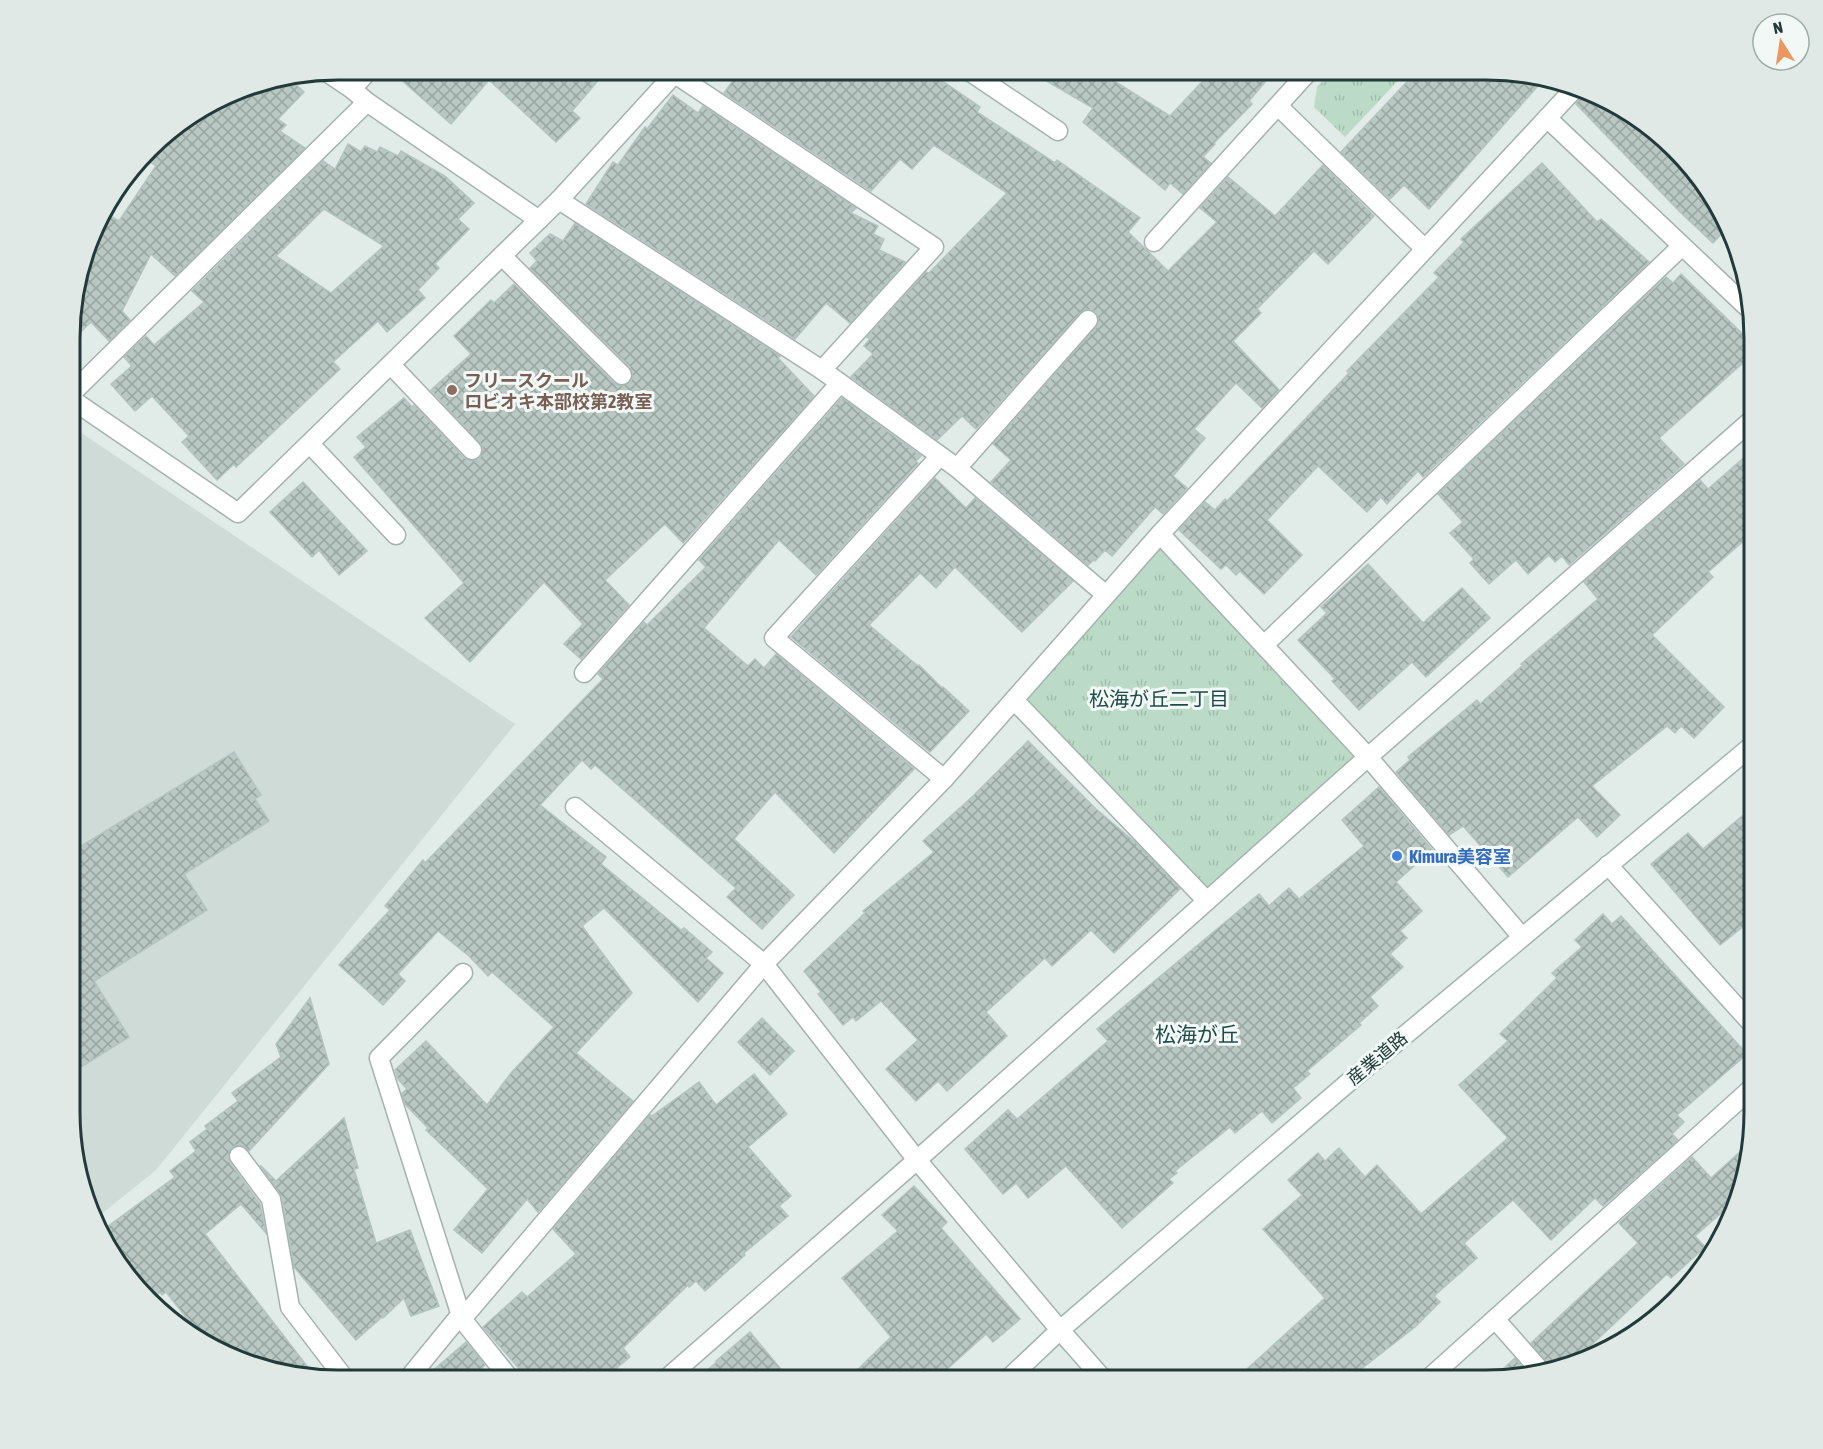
<svg xmlns="http://www.w3.org/2000/svg" width="1823" height="1449" font-family="'Asap Condensed','Noto Sans JP',sans-serif">
<defs>
<pattern id="park-tufts" width="24" height="20" patternUnits="userSpaceOnUse" patternTransform="scale(1.5)"><rect width="24" height="20" fill="#bbdbc8"/><path d="M3 7l-1-3M5 7V3M7 7l1-3M15 17l-1-3M17 17v-4M19 17l1-3" fill="none" stroke="#a0bdad"/></pattern>
<pattern id="building-cross-hatch" width="8" height="8" patternUnits="userSpaceOnUse" patternTransform="scale(1.5)"><rect width="8" height="8" fill="#bac8c4"/><path d="M0 0l8 8M0 8l8-8" fill="none" stroke="#97a4a0"/></pattern>
</defs>
<rect width="100%" height="100%" fill="#e1ebe8"/>
<path fill="#cfdbd7" d="M71,426L515,724L156,1170L94,1220L70,1129Z"/>
<g fill="url(#park-tufts)">
<path d="M1334,69L1408,70L1345,137L1314,107L1317,87Z"/>
<path d="M1160,534L1368,757L1207,901L1014,700Z"/>
</g>
<g fill="url(#building-cross-hatch)" stroke="#b4c4c0" stroke-width="1.5" fill-rule="evenodd">
<path d="M389,69H608L572,111L580,118L556,142L489,80L451,124Z"/>
<path d="M741,69H925L980,107L977,112L1055,163L1057,160L1140,218L1128,232L1168,271L1217,222L1200,208L1228,177L1275,216L1323,165L1374,216L1328,264L1314,251L1257,309L1261,313L1233,341L1279,390L1262,408L1236,383L1194,429L1205,438L1173,476L1187,488L1163,514L1155,507L1112,556L1105,550L1095,561L1094,560L1088,565L991,482L1011,460L993,444L1096,327L1099,322L1096,312L1090,309L1080,313L976,429L962,416L937,440L851,377L873,354L864,346L870,339L867,337L926,272L929,273L1007,193L934,145L912,169L900,159L871,191L724,93Z"/>
<path d="M1026,69H1095L1170,116L1214,69H1276L1249,101L1252,104L1214,143L1215,144L1203,157L1211,163L1183,194L1170,183L1165,190L1083,122L1093,108Z"/>
<path d="M1418,70H1503L1544,79L1429,209L1404,185L1390,199L1341,152Z"/>
<path d="M288,77L304,92L278,119L286,125L280,131L305,148L175,276L151,254L122,311L130,320L109,341L91,322L71,341V302L96,230L105,213L119,221L156,166L143,157L161,135L251,83Z"/>
<path d="M1587,89L1663,136L1726,219L1728,227L1713,243L1680,212L1576,104Z"/>
<path d="M673,95L698,113L703,106L856,208L851,213L878,226L873,234L884,239L879,250L905,262L850,323L826,303L795,339L586,204L613,162L618,165L645,127L647,129Z"/>
<path d="M348,144L361,152L365,146L377,152L380,147L398,156L401,151L445,176L474,203L458,219L469,229L435,264L439,268L418,290L425,298L387,332L378,321L333,362L340,369L236,467L234,464L217,480L182,442L189,436L152,396L135,411L111,384L132,366L124,357L146,336L154,345L204,302L192,291L323,161L335,169ZM324,209L384,246L331,293L276,256Z"/>
<path d="M1542,163L1597,222L1601,219L1649,262L1423,477L1418,471L1387,504L1381,497L1367,512L1318,466L1267,520L1302,555L1264,594L1240,571L1236,575L1226,565L1221,569L1179,530L1205,502L1215,510L1225,499L1227,501L1349,373L1347,371L1439,277L1434,273L1464,242L1461,239Z"/>
<path d="M575,223L780,356L778,358L814,396L683,543L665,524L605,580L629,605L581,659L564,644L583,624L544,582L470,662L425,618L464,583L354,457L366,447L357,437L404,398L412,407L414,405L464,458L474,461L480,458L483,448L480,443L431,390L471,354L454,336L491,300L494,303L514,284L614,383L620,386L630,383L633,377L630,367L530,268L537,261L530,253L550,234L563,241Z"/>
<path d="M1681,274L1754,345V353L1659,438L1684,464L1569,565L1562,556L1555,562L1549,555L1528,574L1516,560L1489,584L1470,563L1474,559L1450,533L1463,522L1438,494L1666,277L1673,283Z"/>
<path d="M842,398L921,456L916,461L918,463L816,575L779,540L704,628L748,666L755,659L764,668L776,654L914,769L834,853L775,792L734,839L794,895L762,929L727,897L736,888L595,765L591,769L582,760L540,805L606,857L601,864L681,930L684,928L712,952L706,958L723,973L698,1002L604,908L582,926L632,993L576,1053L633,1101L538,1212L527,1199L482,1253L454,1230L488,1189L426,1130L428,1128L405,1104L402,1093L407,1089L398,1079L395,1070L426,1041L487,1105L511,1073L554,1027L492,972L488,976L469,956L438,931L398,974L405,981L383,1005L339,965L390,910L385,906L423,860L425,863L603,679L598,674L644,622L647,625L706,567L699,560Z"/>
<path d="M1754,449V532L1708,572L1713,577L1652,635L1724,707L1694,738L1681,726L1675,733L1667,726L1592,786L1620,815L1597,837L1578,817L1508,877L1463,826L1449,835L1396,772L1410,760L1408,757L1477,700L1480,704L1523,665L1521,664L1598,599L1584,582L1700,480L1708,489Z"/>
<path d="M935,478L966,508L975,498L1073,581L1022,632L955,567L936,588L920,573L869,625L918,666L919,665L942,688L943,687L969,711L930,752L791,637Z"/>
<path d="M303,482L367,551L339,575L319,550L312,557L270,512Z"/>
<path d="M1368,564L1423,623L1462,588L1490,618L1426,677L1412,662L1359,710L1332,681L1335,679L1298,640L1327,613L1321,607Z"/>
<path d="M1028,741L1096,809L1136,843L1180,889L1114,953L1091,930L1052,966L1045,958L986,1012L1007,1036L947,1091L938,1081L916,1101L886,1069L918,1040L881,1001L856,1021L853,1017L843,1025L818,994L821,992L804,971L865,913L863,911L934,852L923,841L971,798Z"/>
<path d="M234,752L261,795L255,799L269,821L184,874L207,910L94,981L129,1037L70,1074V853Z"/>
<path d="M1379,787L1432,850L1396,882L1422,911L1400,931L1407,938L1390,954L1403,967L1370,997L1378,1006L1359,1023L1361,1025L1307,1071L1310,1074L1293,1088L1301,1098L1272,1123L1262,1111L1235,1133L1230,1127L1175,1171L1177,1173L1169,1179L1173,1183L1122,1228L1066,1166L1028,1198L1016,1183L1003,1194L965,1149L1008,1110L1017,1119L1108,1041L1097,1029L1259,894L1269,906L1289,888L1299,899L1364,846L1342,820Z"/>
<path d="M1754,806V918L1720,945L1651,864L1688,833L1703,849Z"/>
<path d="M1603,914L1612,924L1621,916L1747,1054L1677,1115L1684,1122L1672,1134L1678,1140L1603,1206L1595,1198L1551,1240L1513,1200L1464,1243L1477,1258L1434,1296L1440,1302L1415,1327L1347,1380H1235L1325,1298L1263,1229L1302,1195L1288,1180L1318,1153L1325,1161L1339,1148L1365,1177L1377,1165L1421,1214L1508,1138L1459,1085L1508,1041L1500,1034L1557,978L1552,973L1582,947L1575,940Z"/>
<path d="M310,998L329,1064L249,1151L244,1146L238,1145L232,1147L229,1152L230,1163L260,1204L266,1233L241,1204L205,1234L317,1379L235,1360L204,1340L166,1292L162,1295L160,1292L151,1301L99,1233L175,1177L170,1171L196,1151L190,1142L207,1129L205,1126L238,1101L232,1093L281,1057L276,1044Z"/>
<path d="M762,1018L794,1051L770,1075L738,1042Z"/>
<path d="M754,1074L787,1114L748,1147L791,1196L779,1206L788,1216L744,1253L745,1255L705,1291L696,1281L689,1287L688,1285L623,1348L630,1357L602,1380H529L483,1327L522,1292L527,1297L576,1254L553,1229L650,1115L652,1116L699,1082L716,1105Z"/>
<path d="M344,1118L358,1168L354,1169L376,1243L410,1230L439,1306L411,1316L404,1298L383,1318L382,1317L356,1340L294,1267L282,1197L260,1165L276,1181Z"/>
<path d="M1751,1142L1737,1199L1695,1236L1705,1247L1671,1278L1667,1274L1572,1363L1550,1367L1531,1343L1638,1243L1619,1223L1692,1157L1711,1178Z"/>
<path d="M914,1186L947,1222L941,1228L1020,1319L993,1342L986,1334L935,1380H847L891,1337L842,1278L898,1231L882,1215Z"/>
<path d="M750,1332L790,1380H695L717,1362L716,1361Z"/>
<path d="M466,1342L485,1365L469,1380L423,1379Z"/>
<path d="M1515,1358L1526,1372L1493,1378Z"/>
</g>
<g fill="none" stroke-linecap="round" stroke-linejoin="round">
<g stroke="#a4b3b0" stroke-width="21">
<g id="street">
<path d="M966,69L1058,131"/>
<path d="M325,71L352,89L367,102L539,220"/>
<path d="M675,74L934,247L822,370"/>
<path d="M352,89L370,69"/>
<path d="M1278,106L1425,249"/>
<path d="M1547,118L1747,307"/>
<path d="M559,200L822,370L957,468L1106,595"/>
<path d="M1154,242L1311,69"/>
<path d="M502,256L622,375"/>
<path d="M391,365L472,450"/>
<path d="M71,394L367,102"/>
<path d="M71,399L238,513L559,200L679,69"/>
<path d="M310,444L396,535"/>
<path d="M940,456L774,638L944,779"/>
<path d="M957,468L1088,320"/>
<path d="M1160,534L1368,757L1522,937"/>
<path d="M1265,644L1682,246"/>
<path d="M584,673L840,383"/>
<path d="M1014,700L1207,901"/>
<path d="M575,807L764,964L917,1160L1060,1330L1104,1380"/>
<path d="M1608,865L1753,1025"/>
<path d="M463,973L379,1058L462,1319L511,1380"/>
<path d="M239,1156L271,1199L290,1307L345,1379"/>
<path d="M1495,1319L1539,1369"/>
<path d="M408,1379L457,1319H462L764,964L944,779L1160,534L1576,87"/>
<path d="M665,1380L917,1160L1368,757L1754,418"/>
<path d="M1427,1380L1753,1087"/>
</g>
</g>
<g stroke="#a0b6b1" stroke-width="21">
<path id="secondary" d="M1007,1380L1060,1330L1350,1081L1754,744"/>
</g>
<use href="#street" stroke="#fff" stroke-width="18"/>
<use href="#secondary" stroke="#fff" stroke-width="18"/>
</g>
<circle fill="#8d6e63" stroke="#f1f8f5" stroke-width="2" cx="452" cy="390" r="6"/>
<circle fill="#3f7fe0" stroke="#f1f8f5" stroke-width="2" cx="1397" cy="856" r="6"/>
<g text-anchor="middle" dominant-baseline="central" stroke-width="6" stroke-linejoin="round" paint-order="stroke">
<g font-size="18" font-weight="bold" fill="#785e54" stroke="#f1f8f5" text-anchor="start">
<text x="464" y="380">フリースクール<tspan x="464" dy="21">ロビオキ本部校第2教室</tspan></text>
</g>
<g font-size="18" font-weight="bold" fill="#366cbe" stroke="#f1f8f5" text-anchor="start">
<text x="1409" y="856">Kimura美容室</text>
</g>
<g font-size="18" fill="#223b38" stroke="#f1f8f5">
<text transform="translate(1377 1058) rotate(-40)">産業道路</text>
</g>
<g font-size="20" fill="#1f4b47" stroke="#f1f8f5">
<text x="1159" y="698">松海が丘二丁目</text>
</g>
<g font-size="21" fill="#1f4b47" stroke="#f1f8f5">
<text x="1197" y="1034">松海が丘</text>
</g>
</g>
<path d="M0 0H1823V1449H0ZM338 80H1486A258 258 0 0 1 1744 338V1112A258 258 0 0 1 1486 1370H338A258 258 0 0 1 80 1112V338A258 258 0 0 1 338 80Z" fill="#e0e9e6" fill-rule="evenodd"/>
<path fill="none" stroke="#223b38" stroke-width="3" d="M338 80H1486A258 258 0 0 1 1744 338V1112A258 258 0 0 1 1486 1370H338A258 258 0 0 1 80 1112V338A258 258 0 0 1 338 80Z"/>
<g transform="translate(1781 42) rotate(348)"><circle r="28" fill="#f1f8f5" stroke="#9eaca9" stroke-width="1.5"/>
<path d="M0-4.5L10 22L0 15L-10 22Z" fill="#eb975f"/>
<text y="-9" font-size="16" font-weight="bold" text-anchor="middle" fill="#223b38">N</text>
</g>
</svg>
